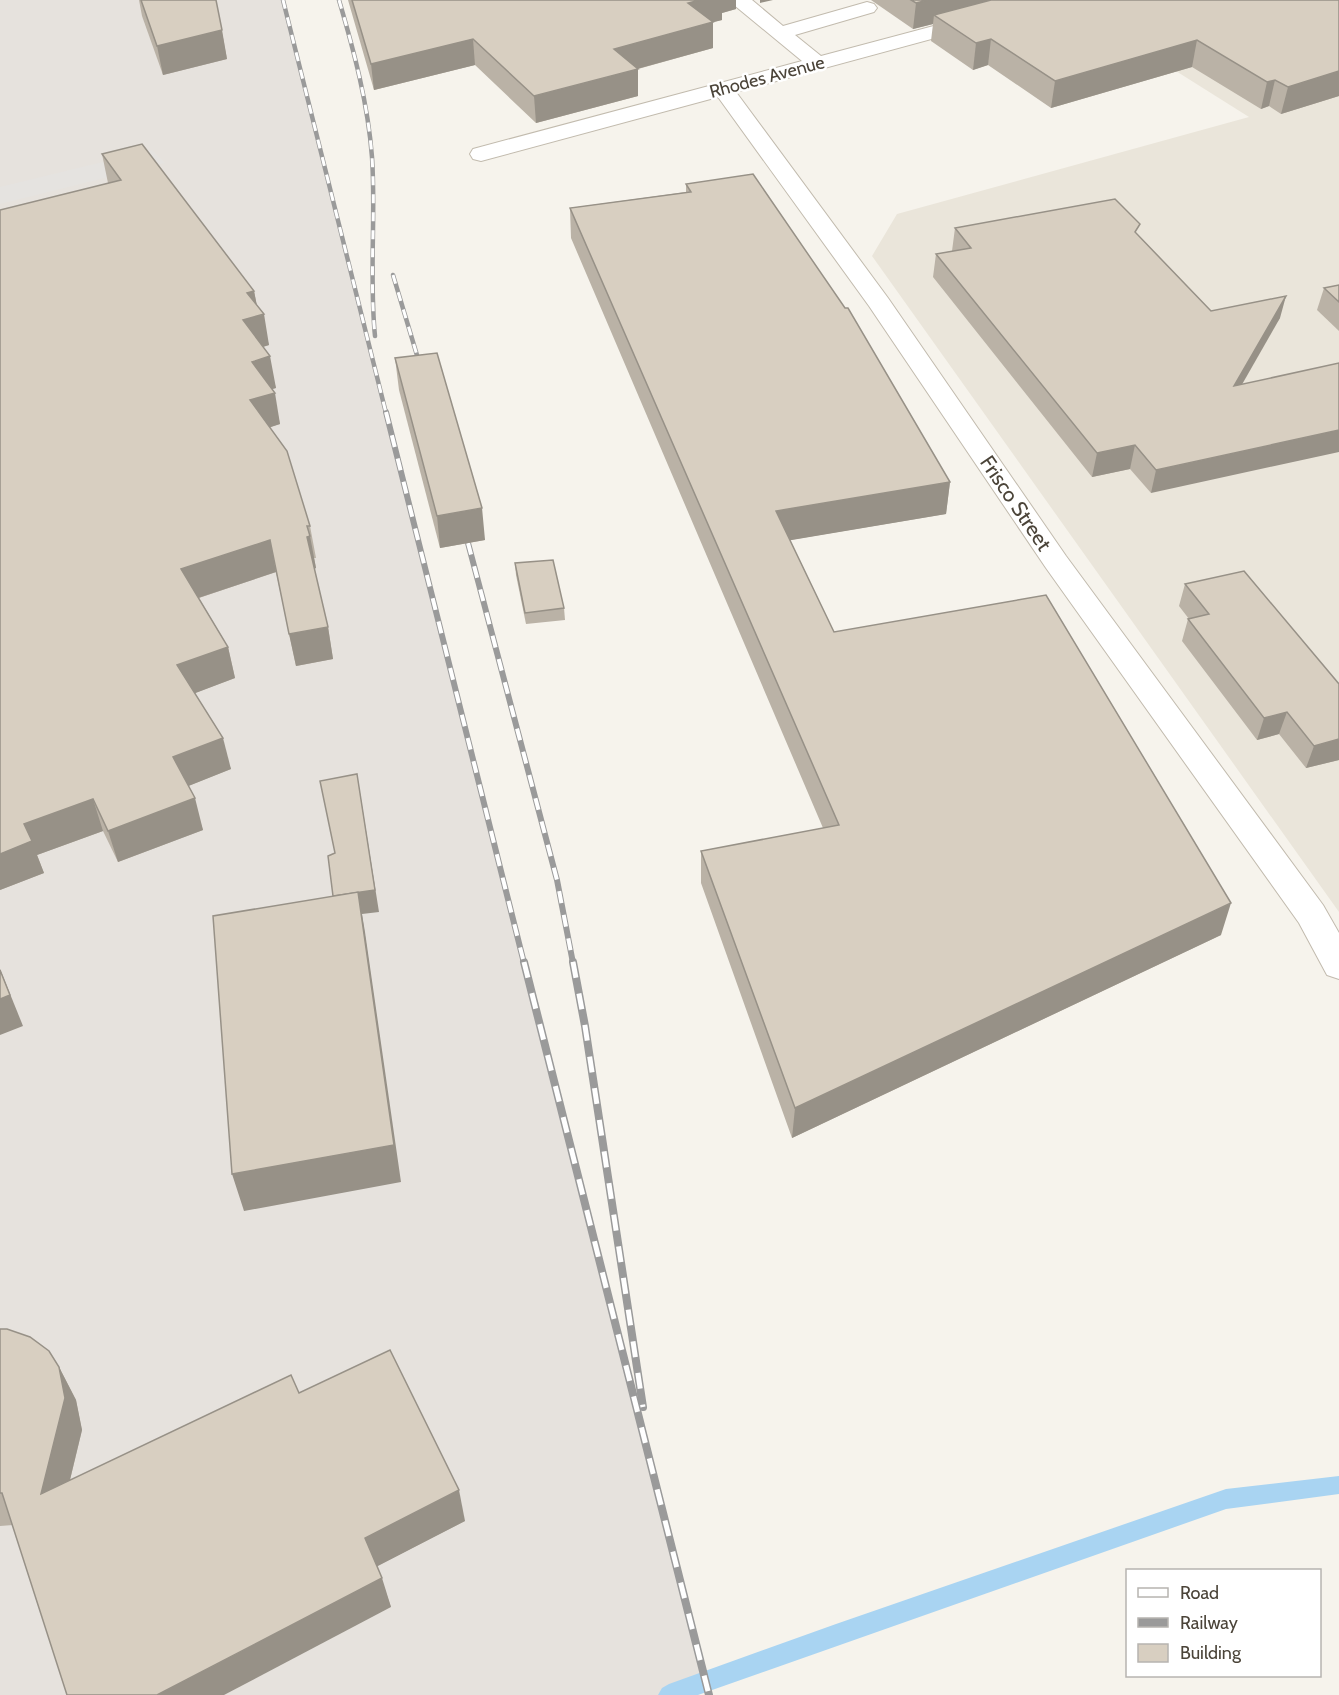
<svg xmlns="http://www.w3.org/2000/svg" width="1339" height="1695" font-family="Cabin,sans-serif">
<rect width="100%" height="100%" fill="#f6f3ec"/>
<path fill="#eae5da" d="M1063,0H1339V912L872,256L897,214L1249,117Z"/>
<path fill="#e6e2dd" d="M0,0H283L705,1682L669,1695H0Z"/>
<path fill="#e5e3e0" d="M152,150L165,163L0,204V187Z"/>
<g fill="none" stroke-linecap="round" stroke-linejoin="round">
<path fill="#a9d4f2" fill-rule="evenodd" d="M1339,1476V1494L1226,1509L698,1695H658L662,1688L669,1684L836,1624L1226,1489Z"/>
<g stroke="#c2bbae" stroke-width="2">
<path id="minor" d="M732,0H752L783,26L867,2L874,4L877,8L874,12L795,35L821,56L1031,0H1063L1060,4L736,92L888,298L1066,556L1323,905L1339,933V979L1327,975L1299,923L1046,568L869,306L718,97L481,161L473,159L470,154L473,149L802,61L734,5Z"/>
</g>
<use href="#minor" fill="#fff" fill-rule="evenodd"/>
<g stroke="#9a9a9a" stroke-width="4.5">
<g id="rail-far2">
<path d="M283,0L386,413"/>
<path d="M339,0C354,51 368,104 372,157C376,217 369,276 375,336"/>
<path d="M393,275L422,372"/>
</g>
</g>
<g stroke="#9a9a9a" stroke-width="6">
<g id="rail-far1">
<path d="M386,412L524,963"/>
<path d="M468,543L557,880L573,963"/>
</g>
</g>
<g stroke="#9a9a9a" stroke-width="8">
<g id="rail">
<path d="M524,962L709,1695"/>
<path d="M573,962L585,1026L643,1407"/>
</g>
</g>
<use href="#rail-far2" stroke="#fff" stroke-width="3" stroke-dasharray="9" stroke-linecap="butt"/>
<use href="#rail-far1" stroke="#fff" stroke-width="4" stroke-dasharray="12" stroke-linecap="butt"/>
<use href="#rail" stroke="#fff" stroke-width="5" stroke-dasharray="16" stroke-linecap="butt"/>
</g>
<g fill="#bab2a6">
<path d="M139,0H216L227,59L163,75L142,16Z"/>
<path d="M348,0H736V9L722,13V20L713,22V48L638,69V96L536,123L475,65L374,90Z"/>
<path d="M871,0H1339V96L1281,114L1269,106L1261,109L1192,67L1051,108L988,65L973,70L931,41L933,24L913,29Z"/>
<path d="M102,154L254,291L257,306L269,345L263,347L276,388L272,389L280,424L270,427L310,526L316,558H314L316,568L314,569L328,627L333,659L296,666L276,572L199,598L228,647L235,678L195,693L231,769L188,786L203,830L118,862L103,831L37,855L44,873L0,890L108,183Z"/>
<path d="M686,184L950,482L946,514L790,540L834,632L1221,935L792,1138L701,883V851L823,828L571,238L570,208L686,192Z"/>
<path d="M955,228L1138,235L1211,311L1280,318L1151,493L1130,469L1092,477L933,277L936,254L952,251Z"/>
<path d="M1339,285V331L1317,310L1324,288Z"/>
<path d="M395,358L485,540L440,548L399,390Z"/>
<path d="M515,563L564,608L565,620L526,624L516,575Z"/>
<path d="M1185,584L1339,684V760L1306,768L1279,734L1257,740L1182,641L1188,619H1189L1179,606Z"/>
<path d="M0,1329L59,1367L76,1400L82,1430L70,1480L299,1393L465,1521L377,1566L391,1607L13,1525L0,1526Z"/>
</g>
<g fill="#979187">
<path d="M700,0H736V9L722,13V20L687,29L688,3Z"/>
<path d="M760,0H773L760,3Z"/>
<path d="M928,0H1022L934,15L933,24L913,29L916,3Z"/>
<path d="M713,22V48L615,75L614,49Z"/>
<path d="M222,30L227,59L163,75L157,46Z"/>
<path d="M473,39L475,65L374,90L371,64Z"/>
<path d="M991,39L988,65L973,70L976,43Z"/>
<path d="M1197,40L1192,67L1051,108L1055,81Z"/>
<path d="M638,69V96L536,123L534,96Z"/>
<path d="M1339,71V96L1281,114L1288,87Z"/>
<path d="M1275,80L1269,106L1261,109L1267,82Z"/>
<path d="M254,291L259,316L264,314L269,345L249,351L243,320L247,293Z"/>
<path d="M1286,296L1280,318L1228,409L1234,386Z"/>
<path d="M270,356L276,388L258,393L252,362Z"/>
<path d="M275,393L280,424L256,432L250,400Z"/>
<path d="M1339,430V452L1151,493L1156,470Z"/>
<path d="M1135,445L1130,469L1092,477L1097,453Z"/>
<path d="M950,482L946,514L774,543L776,511Z"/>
<path d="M482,508L485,540L440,548L437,516Z"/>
<path d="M310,536L316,568L313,569L307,537Z"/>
<path d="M270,540L276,572L189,601L181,569Z"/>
<path d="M328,627L333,659L296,666L289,634Z"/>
<path d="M228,647L235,678L185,697L177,665Z"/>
<path d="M1287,712L1279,734L1257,740L1264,718Z"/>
<path d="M223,738L231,769L181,789L173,757Z"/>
<path d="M1339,739V760L1306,768L1314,746Z"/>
<path d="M357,774L379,912L362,914L365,932L401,1182L244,1211L232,1174L337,918Z"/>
<path d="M195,798L203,830L118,862L108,831Z"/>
<path d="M93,799L103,831L37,855L44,873L0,890V854L24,824Z"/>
<path d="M1231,903L1221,935L792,1138L795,1108Z"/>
<path d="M0,969L23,1026L0,1035Z"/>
<path d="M59,1367L76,1400L82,1430L59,1525L41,1494Z"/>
<path d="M459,1490L465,1521L374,1568L365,1538Z"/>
<path d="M382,1578L391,1607L224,1695H157Z"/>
</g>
<g fill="#d8cfc1" stroke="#979187" stroke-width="1.5">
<path d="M141,0H216L222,30L157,46Z"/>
<path d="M352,0H700L688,3L713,22L614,49L638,69L534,96L473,39L371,64Z"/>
<path d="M911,0H928L916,3Z"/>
<path d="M991,0H1339V71L1288,87L1275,80L1267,82L1197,40L1055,81L991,39L976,43L934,15Z"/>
<path d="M142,144L254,291L247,293L264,314L243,320L270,356L252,362L275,393L250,400L287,451L310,526H307L310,536L307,537L328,627L289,634L270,540L181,569L228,647L177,665L223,738L173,757L195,798L108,831L93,799L24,824L32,841L0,854V210L121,180L102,154Z"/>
<path d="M753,174L845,308H848L950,482L776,511L834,632L1046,595L1231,903L795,1108L701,851L839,825L570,208L691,192L686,184Z"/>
<path d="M1115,199L1140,224L1135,232L1211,311L1286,296L1234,386L1339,363V430L1156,470L1135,445L1097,453L936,254L971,248L955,228Z"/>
<path d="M1339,285V302L1324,288Z"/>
<path d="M437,353L482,508L437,516L395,358Z"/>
<path d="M553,560L564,608L525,613L515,563Z"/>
<path d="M1244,571L1339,684V739L1314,746L1287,712L1264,718L1188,619L1209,614L1185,584Z"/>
<path d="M357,774L375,890L333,896L328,856L335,853L320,781Z"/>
<path d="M358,892L394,1145L232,1174L213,916Z"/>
<path d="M0,970L10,995L0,999Z"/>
<path d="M0,1329H7L30,1337L49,1351L59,1367L65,1398L41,1494L291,1375L299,1393L390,1350L459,1490L365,1538L382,1578L157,1695H67L2,1493H0Z"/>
</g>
<g text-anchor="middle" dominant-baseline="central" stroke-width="5" stroke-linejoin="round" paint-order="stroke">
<g font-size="18" fill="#4b4439" stroke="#fff">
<text transform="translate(767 77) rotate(-15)">Rhodes Avenue</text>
</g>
<g font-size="21" fill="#4b4439" stroke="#fff">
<text transform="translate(1016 503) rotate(56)">Frisco Street</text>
</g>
</g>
<rect x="1126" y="1569" width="195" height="108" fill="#ffffff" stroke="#b7b4b0" stroke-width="1.5"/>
<rect x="1138" y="1588" width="30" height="9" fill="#ffffff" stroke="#b7b4b0" stroke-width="1.5"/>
<text x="1180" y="1599" font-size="18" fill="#4b4439">Road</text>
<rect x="1138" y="1618" width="30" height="9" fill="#9a9a9a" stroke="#b7b4b0" stroke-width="1.5"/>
<text x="1180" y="1629" font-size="18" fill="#4b4439">Railway</text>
<rect x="1138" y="1644" width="30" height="18" fill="#d8cfc1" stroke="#b7b4b0" stroke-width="1.5"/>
<text x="1180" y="1659" font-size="18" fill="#4b4439">Building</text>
</svg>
